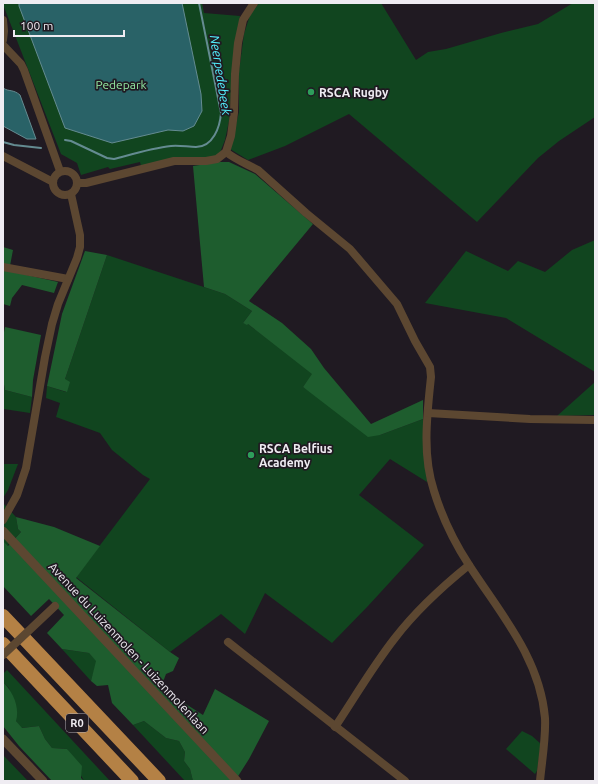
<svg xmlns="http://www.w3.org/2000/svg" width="598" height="784" font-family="Ubuntu,sans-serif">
<rect width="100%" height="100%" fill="#201a22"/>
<g fill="#11451f">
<path d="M3,3H202L204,13L240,16L231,93L229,121L225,140L219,155L213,157L141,166L140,162L110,169L108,167L81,175L77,163L61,154L4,7L3,12Z"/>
<path d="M259,3H381L416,60L428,52L446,49L501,33L538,24L573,3H595V117L559,141L538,158L477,222L349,114L285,146L248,160L230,149L239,112V71L244,34L250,15Z"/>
<path d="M595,240V372L506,318L425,303L466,251L508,271L518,261L545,272L572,250Z"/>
<path d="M107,255L225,294L252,311L243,323L248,324L313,374L303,387L380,435L423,419L427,482L390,459L359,495L424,545L368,606L332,643L265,593L245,634L221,614L170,652L76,577L150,479L143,475L112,450L100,433L56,417L60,403L46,398L47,386L66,392L65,379Z"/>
<path d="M3,381L5,390L32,397L30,413L4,409L3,414Z"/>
<path d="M595,382V415L557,416Z"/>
<path d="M3,464H18L8,490L3,498Z"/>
<path d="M3,503L16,517L18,529L21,532L7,546L3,541Z"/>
<path d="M62,649L89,653L97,661L91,681Z"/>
<path d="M7,670L110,781H84L67,749L52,748L45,739L39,726L21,728L16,721L9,688L3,682V674Z"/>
<path d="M144,721L166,738L179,741L185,752L184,761L190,769L193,781H185L133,725Z"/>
<path d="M522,731L532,736L541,744L537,771L535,774L506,749Z"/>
<path d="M3,755L28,781H3Z"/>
</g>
<g fill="#1e5d2e">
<path d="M220,162H229L255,174L313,224L249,301L282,323L311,349L324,368L371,424L423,400V419L380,435L368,437L303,387L312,374L248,324L247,325L243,323L252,311L225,294L204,287L193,166Z"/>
<path d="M3,247L13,250L9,271L58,282L54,293L22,285L12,298L10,306L3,304Z"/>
<path d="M85,251L107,255L65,379L70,382L67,392L47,386L62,314Z"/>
<path d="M5,327L41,335L33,380L32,397L5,390C1,371 1,345 5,327Z"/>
<path d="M16,517L54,527L100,546L76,578L170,652L179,658L173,671L166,674L163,682L178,699L203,715L215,689L269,721L249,759L235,781H193L190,769L184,761L185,752L179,741L166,738L144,721L133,725L112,703L108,685L97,686L91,681L96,661L89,653L62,649L47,633L64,615L49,599L31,616L3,586V541L8,546L21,532L18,529Z"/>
<path d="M3,682C13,692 20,707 16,721L22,728L39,726L45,739L52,748L67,749L82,766L81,778L84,781H52L19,746L3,726Z"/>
</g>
<g fill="#296267" stroke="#648b91">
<path d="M19,3H182L201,94L202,111L194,126L183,131L168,130L112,143L65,128L19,6Z"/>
<path d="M3,88C9,92 13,89 20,95L36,139H27L3,126Z"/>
</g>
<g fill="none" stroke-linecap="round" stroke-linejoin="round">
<g stroke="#648b91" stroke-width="2">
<path d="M65,140L71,141L107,158L114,159C133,154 152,148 171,146C179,145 188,147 196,147C213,147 220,127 221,113L199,3"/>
<path d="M3,142L14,145L41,148"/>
</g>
<g stroke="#5c4731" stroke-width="8">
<path d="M3,20L4,31L3,40"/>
<path d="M3,45L21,64L24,70L60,171"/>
<path d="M226,152C236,160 247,164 258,170L306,213L350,249L397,304L415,341L430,367L431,377C427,415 422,455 434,491C442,517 454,542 469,565C500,613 540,658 545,718C546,738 542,760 540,781"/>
<path d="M3,156L53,182"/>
<circle cx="65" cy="183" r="12"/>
<path d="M78,183H86L174,161H206L217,159L226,152L231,136L234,113L235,74L238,43L243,20L254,3"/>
<path d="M3,267L68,279"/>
<path d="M428,413L530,419L595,420"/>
<path d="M3,520L17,495L26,468L45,357L52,324L58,304L77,258L80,247V235L71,194"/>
<path d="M228,642L405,781"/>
<path d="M335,727C355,697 373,666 395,638C415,612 443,586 469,565"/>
</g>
<g stroke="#5c4731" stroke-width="9">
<path d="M3,531L237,781"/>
<path d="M3,739L43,781"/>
</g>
<g stroke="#b48145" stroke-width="14">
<path d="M3,616L159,781"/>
<path d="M3,644L132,781"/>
</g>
<path stroke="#5c4731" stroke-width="8" d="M3,655L55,606"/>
</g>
<g fill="#2e9e5b" stroke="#201a22" stroke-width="1.5">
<circle cx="311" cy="92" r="4"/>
<circle cx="251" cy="455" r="4"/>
</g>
<g text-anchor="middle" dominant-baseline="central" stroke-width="3.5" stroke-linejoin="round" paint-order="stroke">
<rect fill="#201a22" stroke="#b1adb4" stroke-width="1" x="66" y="714" width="22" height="18" rx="3"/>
<g font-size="11" font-weight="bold" fill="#efecf2">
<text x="77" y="723">R0</text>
</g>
<g font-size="12" fill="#92e8a1" stroke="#201a22">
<text x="121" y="84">Pedepark</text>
</g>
<g font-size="12" font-weight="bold" fill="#efecf2" stroke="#201a22" text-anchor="start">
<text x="319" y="92">RSCA Rugby</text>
<text x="259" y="448">RSCA Belfius<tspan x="259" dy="14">Academy</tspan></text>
</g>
<g font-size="12" fill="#efecf2" stroke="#201a22">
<text transform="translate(129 648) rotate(47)">Avenue du Luizenmolen - Luizenmolenlaan</text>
</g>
<g font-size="13" font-style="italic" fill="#52f0fd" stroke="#201a22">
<text transform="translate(221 75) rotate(81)">Neerpedebeek</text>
</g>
</g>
<rect width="598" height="784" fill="none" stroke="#efecf2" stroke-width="8"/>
<path d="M14 30v6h110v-6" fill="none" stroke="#efecf2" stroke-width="2"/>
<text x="20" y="30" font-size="12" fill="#efecf2" stroke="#201a22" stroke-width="3" paint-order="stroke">100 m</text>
</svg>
